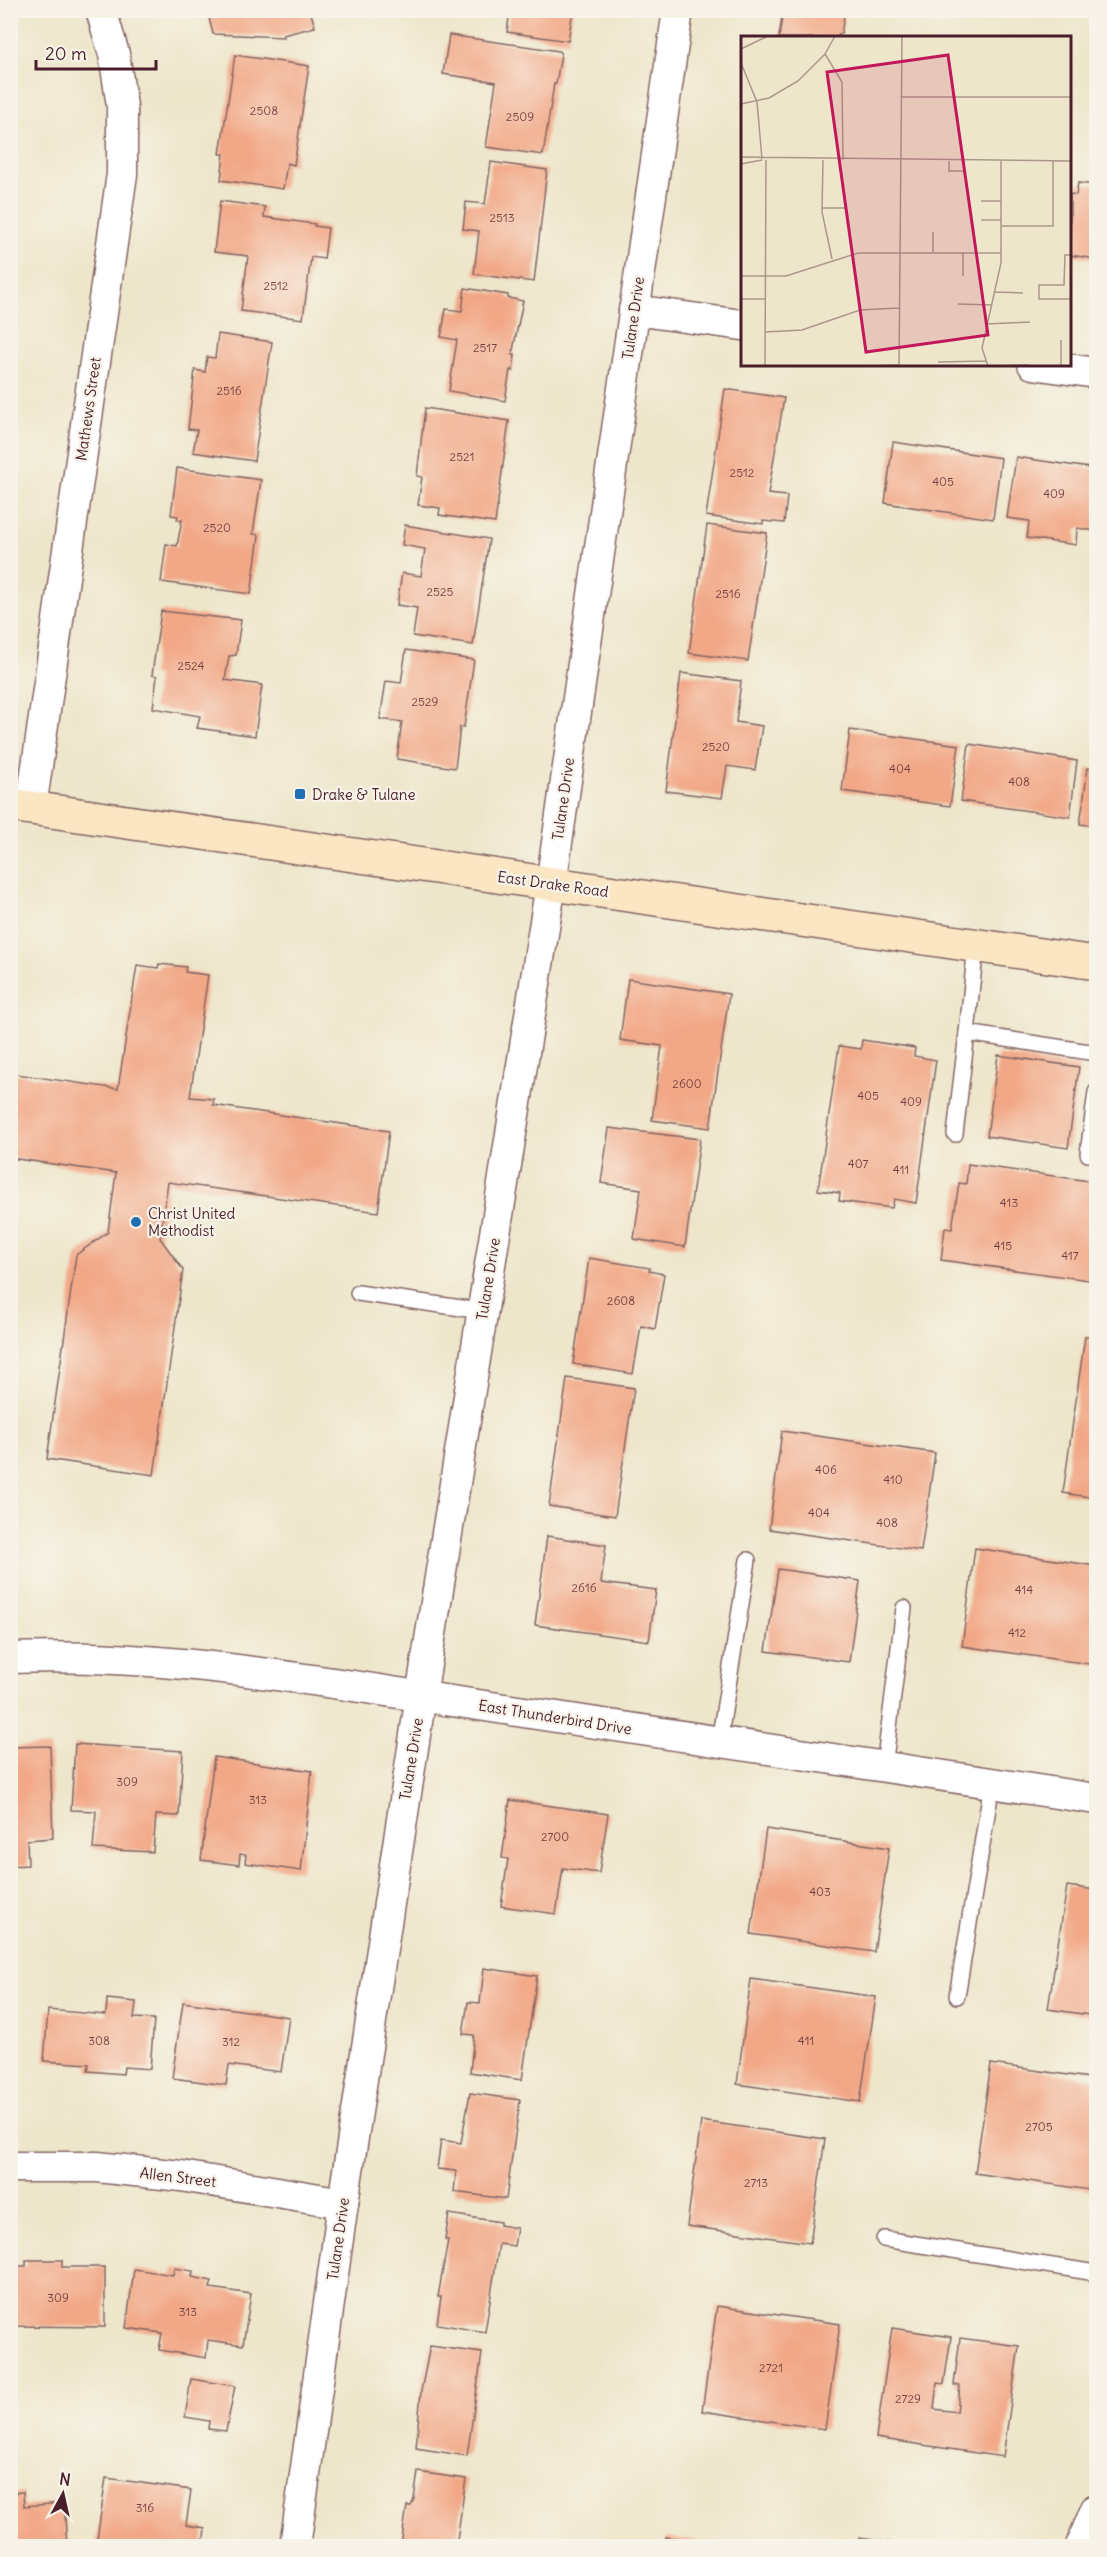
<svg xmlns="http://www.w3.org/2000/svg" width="1107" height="2557" font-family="Delius,sans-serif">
<rect width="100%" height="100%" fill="#f7f3e8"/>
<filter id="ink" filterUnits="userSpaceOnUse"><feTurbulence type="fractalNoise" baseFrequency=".0167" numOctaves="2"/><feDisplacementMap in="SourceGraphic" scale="12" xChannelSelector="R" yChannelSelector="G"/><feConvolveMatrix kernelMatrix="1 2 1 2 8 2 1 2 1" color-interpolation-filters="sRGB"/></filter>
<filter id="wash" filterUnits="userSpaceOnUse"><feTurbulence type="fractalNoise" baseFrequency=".008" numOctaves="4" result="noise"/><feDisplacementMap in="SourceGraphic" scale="24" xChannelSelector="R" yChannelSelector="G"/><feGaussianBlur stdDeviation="1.35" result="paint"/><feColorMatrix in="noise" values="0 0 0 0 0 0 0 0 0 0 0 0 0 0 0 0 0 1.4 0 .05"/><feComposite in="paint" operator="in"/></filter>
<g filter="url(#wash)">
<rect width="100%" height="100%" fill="#eee6cb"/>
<g id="blocks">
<g fill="#f2a887">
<path d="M207,10H310L315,27L283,35L284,37L213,34Z"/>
<path d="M510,10H573L568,41L507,32Z"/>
<path d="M783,10H845L841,34H839L838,38H779Z"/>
<path d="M449,35L559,51L561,54L556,84H554L543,155L486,147L496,82L443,74Z"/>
<path d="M235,55L309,66L294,165L287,163L283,189L221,180L224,154H220Z"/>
<path d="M491,162L547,170L534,282L474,274L479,231L463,229L466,202L485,204Z"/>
<path d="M1078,183L1096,185V259L1070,255V194L1076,195Z"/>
<path d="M220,201L265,207L264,217L315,224L314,226L328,228L324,259L311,257L303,319L241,311L248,256L214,252Z"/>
<path d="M465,288L508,295V298L523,301L512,355H515L513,371L510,370L505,401L449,391L457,340L441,337L446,309L462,311Z"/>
<path d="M218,334L272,342L254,461L193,452L197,430L188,429L195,370L205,372L207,357L215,358Z"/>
<path d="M725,389L784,398L768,494L787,496L784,523L763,521V524L706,516Z"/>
<path d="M425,408L509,421L495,523L439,515L440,508L418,505L422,477L417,476Z"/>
<path d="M893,442L1001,458L993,519L885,503Z"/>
<path d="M1016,457L1096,469V531L1077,528L1076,545L1027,538L1029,521L1007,518Z"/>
<path d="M177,468L261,480L253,534L259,535L251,594L161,582L166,544L177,546L182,520H177L178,516L171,515Z"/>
<path d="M405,525L489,539L473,645L413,636L417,608L397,605L402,573L421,576L425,549L402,545Z"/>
<path d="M707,525L767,533L748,661L689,653Z"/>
<path d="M161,611L241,620L236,655L229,656L225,680L262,685L255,736L197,728L200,716L153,708L157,676L152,675Z"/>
<path d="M406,650L474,660L464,727H460L455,768L397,759L402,722L380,719L386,681L401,683Z"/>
<path d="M681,673L741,681L736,722L762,726L755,770L727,766L722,798L666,791Z"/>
<path d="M850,730L959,745L950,806L842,791Z"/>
<path d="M969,744L1077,761L1070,817L961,801Z"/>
<path d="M1088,768L1096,770V826L1080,824Z"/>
<path d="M159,964L186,967L185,972L208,975L190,1097L214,1099L213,1105L389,1131L378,1212L168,1182L160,1238L183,1270L154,1475L47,1459L76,1255L108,1232L116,1173L10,1158V1073L118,1089L137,965L158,968Z"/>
<path d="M628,979L729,994L710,1128L652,1120L662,1046L620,1040Z"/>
<path d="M862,1040L915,1048L914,1056L936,1060L916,1203L894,1199L892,1208L839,1201L840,1193L818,1190L839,1046L861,1049Z"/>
<path d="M998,1055L1079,1067L1068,1148L987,1136Z"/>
<path d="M609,1128L700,1139L685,1247L634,1239L641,1189L601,1183Z"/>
<path d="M968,1164L1096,1182V1281L941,1260L945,1228L952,1229L959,1183L966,1184Z"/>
<path d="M589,1258L650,1268L649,1271L664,1274L655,1329L641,1326L633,1374L573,1364Z"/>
<path d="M1085,1336L1096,1338V1498L1063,1493Z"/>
<path d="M567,1378L634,1388L615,1516L549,1506Z"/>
<path d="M782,1431L935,1453L921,1551L769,1529Z"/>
<path d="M547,1536L606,1545L601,1583L656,1590L649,1641L535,1625Z"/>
<path d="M975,1548L1096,1566V1665L962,1646Z"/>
<path d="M778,1569L860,1581L849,1662L766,1651Z"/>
<path d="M75,1744L183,1751L179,1816L156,1815L153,1852L93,1849L96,1811L71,1810Z"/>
<path d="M50,1746L53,1838L27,1840L28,1865L10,1866V1747Z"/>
<path d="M214,1757L312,1771L301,1871L245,1863L246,1855L240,1854L239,1865L201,1860Z"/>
<path d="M510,1800L608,1814L599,1873L563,1868L556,1914L501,1906L508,1859L502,1858Z"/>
<path d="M766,1829L889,1848L874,1952L751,1934Z"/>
<path d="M1067,1886L1096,1890V2016L1048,2009Z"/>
<path d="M484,1968L537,1976L522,2080L470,2072L474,2035L463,2034L468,2002L480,2003Z"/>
<path d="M751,1979L876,1997L860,2102L737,2084Z"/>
<path d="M107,1999L136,2002L134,2018L154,2019L150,2069L124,2067L123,2074L88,2071L89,2064L44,2061L48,2010L106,2015Z"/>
<path d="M183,2002L289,2017L281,2072L229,2065L226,2085L172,2078Z"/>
<path d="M991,2064L1096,2079V2191L975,2173Z"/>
<path d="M470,2093L520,2100L506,2199L454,2192L456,2171L437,2169L441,2140L461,2143Z"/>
<path d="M701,2121L825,2139L810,2243L687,2226Z"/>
<path d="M449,2214L500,2222V2225L517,2228L514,2246L499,2244L485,2332L437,2324L441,2297H438L448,2240H445Z"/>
<path d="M26,2260H62V2267H105V2327L10,2326V2266H26Z"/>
<path d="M174,2268L193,2271L192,2277L212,2281L210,2288L251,2294L243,2345L208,2340L206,2358L159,2350L162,2333L126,2328L134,2269L173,2275Z"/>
<path d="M717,2306L840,2324L825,2429L702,2411Z"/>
<path d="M892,2328L951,2337L944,2384L937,2383L934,2409L957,2412L960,2386L954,2385L960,2338L1019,2346L1003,2457L876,2438Z"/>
<path d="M430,2346L482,2353L467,2456L416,2448L421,2391Z"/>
<path d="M191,2379L235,2386L226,2431L208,2429L209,2421L185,2417Z"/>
<path d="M418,2472L466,2479L456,2546H401L407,2506H411L414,2499Z"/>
<path d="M106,2478L191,2490L186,2525L205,2528L203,2546H96Z"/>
<path d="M23,2492L24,2506L64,2503L67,2546H10V2493Z"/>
<path d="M666,2537L725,2545V2546H665Z"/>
<path d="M859,2538L908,2545V2546H858Z"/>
</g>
</g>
</g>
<g filter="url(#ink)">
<use href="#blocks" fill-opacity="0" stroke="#836563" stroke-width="1.5"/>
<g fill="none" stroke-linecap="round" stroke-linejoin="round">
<g stroke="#836563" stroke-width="18">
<g id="service">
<path d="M976,945L967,1033L1096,1053"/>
<path d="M955,1134L967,1033"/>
<path d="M1088,1154L1096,1092"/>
<path d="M358,1293L482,1311"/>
<path d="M719,1742L748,1560"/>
<path d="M884,1767L904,1608"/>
<path d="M957,1996L992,1784"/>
<path d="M884,2239L1096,2273"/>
</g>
</g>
<g stroke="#836563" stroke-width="33">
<g id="minor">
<path d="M634,310L742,325"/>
<path d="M1033,364L1096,373"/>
<path d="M31,808L122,174V106L114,54L101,10"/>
<path d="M10,1658C162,1652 315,1681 465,1703C675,1735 886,1767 1096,1799"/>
<path d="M10,2167H97L181,2176L343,2203"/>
<path d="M295,2546L343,2203L421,1696L551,884L678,10"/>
<path d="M1081,2546L1096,2509"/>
</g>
</g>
<g stroke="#836563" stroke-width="36">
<path id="secondary" d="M10,805L1096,963"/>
</g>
<use href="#service" stroke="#fff" stroke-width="15"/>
<use href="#minor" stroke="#fff" stroke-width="30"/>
<use href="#secondary" stroke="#fbe6c4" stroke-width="33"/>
</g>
</g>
<g fill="#1f6fb2" stroke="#f7f3e8" stroke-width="2">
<rect x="294" y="788" width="12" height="12" rx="3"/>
<circle cx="136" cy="1222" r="6"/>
</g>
<g text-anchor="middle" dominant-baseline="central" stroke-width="4.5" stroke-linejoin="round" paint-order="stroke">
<g font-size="12" fill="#744142">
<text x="264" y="110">2508</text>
<text x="520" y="116">2509</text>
<text x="502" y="217">2513</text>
<text x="276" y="285">2512</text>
<text x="485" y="347">2517</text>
<text x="229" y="390">2516</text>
<text x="462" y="456">2521</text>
<text x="742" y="472">2512</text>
<text x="943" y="481">405</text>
<text x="1054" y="493">409</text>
<text x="217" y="527">2520</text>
<text x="440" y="591">2525</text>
<text x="728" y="593">2516</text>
<text x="191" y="665">2524</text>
<text x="425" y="701">2529</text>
<text x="716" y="746">2520</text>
<text x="900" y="768">404</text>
<text x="1019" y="781">408</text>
<text x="687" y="1083">2600</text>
<text x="868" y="1095">405</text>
<text x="911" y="1101">409</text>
<text x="858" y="1163">407</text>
<text x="901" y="1169">411</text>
<text x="1009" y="1202">413</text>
<text x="1003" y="1245">415</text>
<text x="1070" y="1255">417</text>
<text x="621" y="1300">2608</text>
<text x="826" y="1469">406</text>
<text x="893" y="1479">410</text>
<text x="819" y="1512">404</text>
<text x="887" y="1522">408</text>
<text x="584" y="1587">2616</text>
<text x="1024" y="1589">414</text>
<text x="1017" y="1632">412</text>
<text x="127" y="1781">309</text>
<text x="258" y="1799">313</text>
<text x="555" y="1836">2700</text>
<text x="820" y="1891">403</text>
<text x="99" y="2040">308</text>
<text x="806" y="2040">411</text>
<text x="231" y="2041">312</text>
<text x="1039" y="2126">2705</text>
<text x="756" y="2182">2713</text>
<text x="58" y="2297">309</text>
<text x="188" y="2311">313</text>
<text x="771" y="2367">2721</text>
<text x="908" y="2398">2729</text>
<text x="145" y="2507">316</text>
</g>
<g font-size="15" fill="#4a1f2b" stroke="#f7f3e8">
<text transform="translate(633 318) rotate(-82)">Tulane Drive</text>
<text transform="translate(88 409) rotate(-82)">Mathews Street</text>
<text transform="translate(563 799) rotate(-82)">Tulane Drive</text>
<text transform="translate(553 884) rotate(8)">East Drake Road</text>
<text transform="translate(488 1279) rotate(-81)">Tulane Drive</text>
<text transform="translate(555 1717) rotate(9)">East Thunderbird Drive</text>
<text transform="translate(411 1759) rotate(-81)">Tulane Drive</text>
<text transform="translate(178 2177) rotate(7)">Allen Street</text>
<text transform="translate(338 2239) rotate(-82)">Tulane Drive</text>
</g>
<g font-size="15" fill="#4a1f2b" stroke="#f7f3e8" text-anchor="start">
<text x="312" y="794">Drake &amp; Tulane</text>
<text x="148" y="1213">Christ United<tspan x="148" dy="17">Methodist</tspan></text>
</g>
</g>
<g transform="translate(741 36)">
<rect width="330" height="330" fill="#eee6cb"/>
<path fill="none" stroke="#ac968b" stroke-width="1.5" d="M0,13L27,0M84,18L101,46L102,124M0,27L16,66L21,123M160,61H330M0,68L28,62L57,45L84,18L94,0M0,121L330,125M82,124L81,176L91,223M208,125V135H223V125M0,128L21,124M240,165H260M81,172H104M240,184H260M260,190H312V125M192,216V196M330,219H324L323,249H298V263H330M0,240H45L117,217H260M222,240V216M254,256L282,257M0,263H24M217,268L251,269M246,288L289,286M24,296L61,294L119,274L158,272M320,304V330M197,326L245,325M24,330L25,124M128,330L158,329M158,330L161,0M247,330L241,312L260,227V125M255,330L287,329"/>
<path fill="#c2185b" fill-opacity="0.15" stroke="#c2185b" stroke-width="3" d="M207,19L247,299L125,316L86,36Z"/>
<rect width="330" height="330" fill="none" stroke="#4a1f2b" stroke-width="3"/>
</g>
<rect width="1107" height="2557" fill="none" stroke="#f7f3e8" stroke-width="36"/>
<g transform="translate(63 2494) rotate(8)" stroke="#f7f3e8" stroke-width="4.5" paint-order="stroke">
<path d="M0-4.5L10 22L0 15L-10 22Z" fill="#4a1f2b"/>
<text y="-9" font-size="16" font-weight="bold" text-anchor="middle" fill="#4a1f2b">N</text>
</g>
<path d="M36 60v9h120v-9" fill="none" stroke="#4a1f2b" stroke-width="3"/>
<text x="45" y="60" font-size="18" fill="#4a1f2b" stroke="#f7f3e8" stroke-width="4.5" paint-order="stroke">20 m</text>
</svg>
